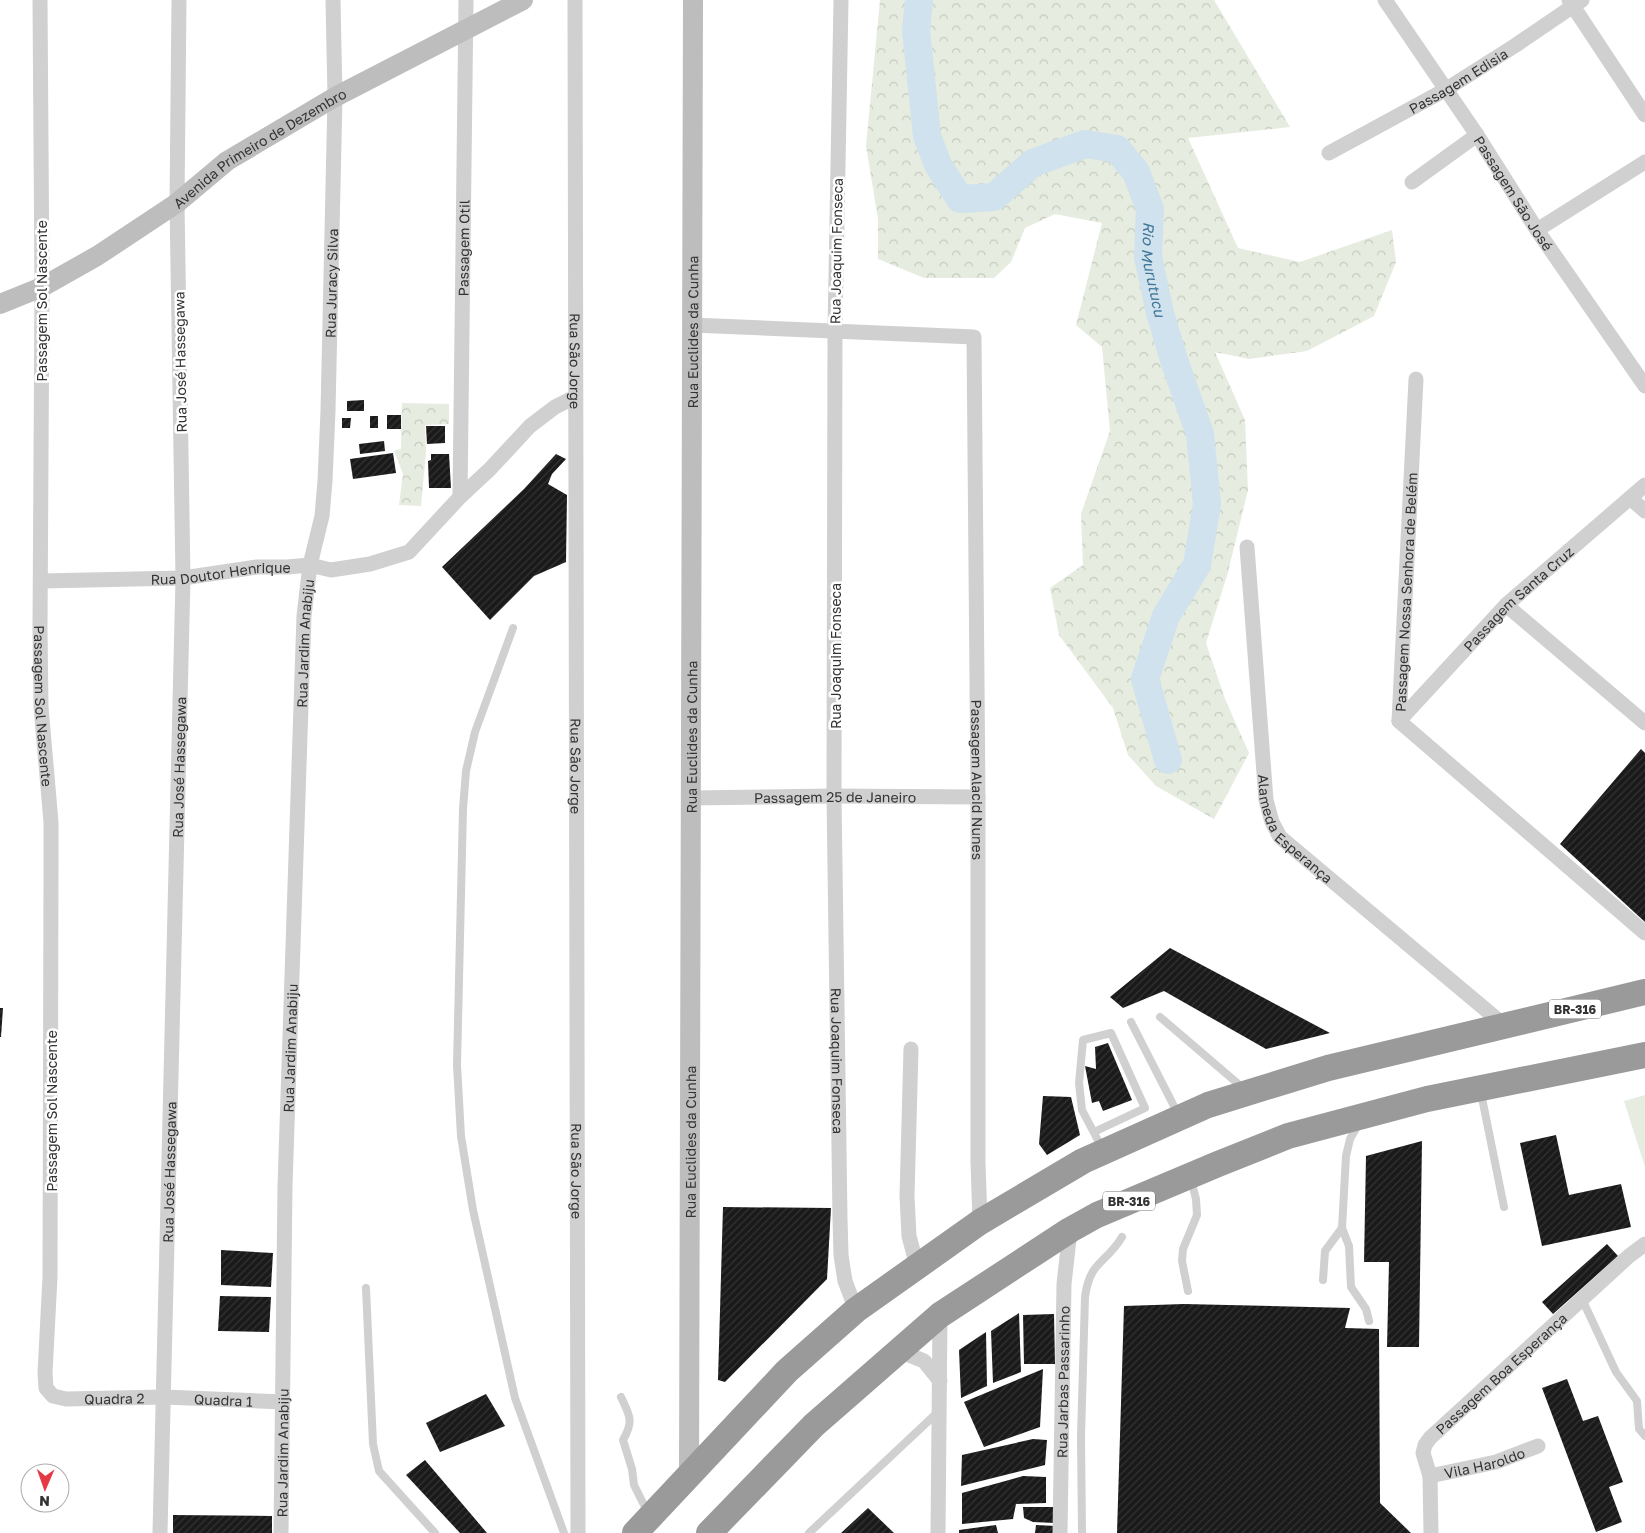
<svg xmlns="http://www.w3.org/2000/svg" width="1645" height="1533" font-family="'Golos Text',sans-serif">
<defs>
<pattern id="forest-crowns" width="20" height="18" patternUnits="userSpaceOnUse" patternTransform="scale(1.25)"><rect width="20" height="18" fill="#e6ecdf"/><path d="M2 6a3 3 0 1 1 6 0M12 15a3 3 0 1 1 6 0" fill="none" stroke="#c6cbc0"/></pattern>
<pattern id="building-hatch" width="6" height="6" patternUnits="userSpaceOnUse" patternTransform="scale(1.25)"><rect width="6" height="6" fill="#1a1a1a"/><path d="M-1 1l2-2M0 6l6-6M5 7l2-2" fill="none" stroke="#333"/></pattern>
</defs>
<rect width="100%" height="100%" fill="#fff"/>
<g fill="url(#forest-crowns)">
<path d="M880,0H1214L1290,127L1188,138L1238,248L1300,262L1392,230L1396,262L1374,316L1307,351L1249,359L1215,352L1245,420L1248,490L1228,572L1206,643L1225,699L1249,753L1214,819L1156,786L1128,755L1113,708L1059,635L1050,588L1083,565L1081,514L1110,431L1102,347L1076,325L1102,223L1055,214L1025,228L1011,262L994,278H924L878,259V219L866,146Z"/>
<path d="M402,403L449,404V424L425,425L426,451L421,506L399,505L403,474L394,451L401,449Z"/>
</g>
<path fill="#e6ecdf" d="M1645,1095V1167L1624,1101Z"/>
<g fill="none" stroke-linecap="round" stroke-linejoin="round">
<path stroke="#cfe2ee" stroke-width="28" id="s1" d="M919,0L916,30L927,136L938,165L960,199L994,197L1033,163L1085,144L1117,149L1136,172L1150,209L1148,257L1160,313L1175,363L1200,434L1207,504L1197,565L1166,616L1145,679L1168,760"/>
</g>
<g fill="url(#building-hatch)">
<path d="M364,400V411H347V401Z"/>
<rect x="387" y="415" width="14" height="14"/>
<rect x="370" y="416" width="8" height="12"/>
<path d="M342,418H351L350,428H342Z"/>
<path d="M426,426H445V443L427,444Z"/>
<path d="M384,441L385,451L360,454L359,444Z"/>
<path d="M393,453L396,473L353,479L350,459Z"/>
<path d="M431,454H449L451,488H429L428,461L431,460Z"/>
<path d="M556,454L566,459L552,474L548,484L567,495L566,562L534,576L490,620L442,567L524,489Z"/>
<path d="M1641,749L1645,753V922L1560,844Z"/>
<path d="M1170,948L1330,1033L1266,1049L1164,991L1123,1008L1110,997Z"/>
<path d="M0,1008H3L1,1037H0Z"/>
<path d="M1108,1043L1132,1100L1103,1111L1099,1101L1092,1103L1085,1066L1096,1069L1095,1047Z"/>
<path d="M1043,1096L1071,1097L1080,1135L1047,1155L1039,1144Z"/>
<path d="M1556,1135L1569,1195L1621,1184L1631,1227L1542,1246L1520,1143Z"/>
<path d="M1422,1141L1419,1347H1387L1389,1262H1364L1366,1156Z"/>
<path d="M723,1207L831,1208L827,1279L725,1382L718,1380Z"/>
<path d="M1607,1244L1618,1256L1553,1314L1542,1302Z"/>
<path d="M221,1250L273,1253L271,1287L221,1285Z"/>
<path d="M220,1296L271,1297L269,1332L218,1331Z"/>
<path d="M1184,1304L1350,1308L1345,1328L1379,1329L1380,1503L1411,1533H1117L1124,1306Z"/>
<path d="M1019,1313L1021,1372L993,1383L991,1331Z"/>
<path d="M1054,1314L1055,1364H1024L1023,1315Z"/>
<path d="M986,1332L987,1386L961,1398L959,1350Z"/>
<path d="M1043,1369L1040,1427L984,1447L964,1402Z"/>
<path d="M1567,1379L1583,1421L1598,1416L1623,1482L1609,1487L1622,1522L1596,1532L1542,1388Z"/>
<path d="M486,1394L505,1426L440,1452L426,1423Z"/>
<path d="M1033,1439L1047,1440L1045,1465L961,1486L962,1455Z"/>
<path d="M425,1460L487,1533H460L406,1475Z"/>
<path d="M1023,1476L1046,1477V1503L1016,1504L1013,1519L962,1524V1493Z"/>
<path d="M1023,1507H1055L1054,1523L1033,1522L1024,1518Z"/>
<path d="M868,1508L894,1533H841Z"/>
<path d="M173,1515L272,1516V1533H173Z"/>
<path d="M996,1525L998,1533H959V1530Z"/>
<path d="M1036,1525L1056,1526V1533H1035Z"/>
</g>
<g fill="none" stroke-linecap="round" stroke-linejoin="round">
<g stroke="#d0d0d0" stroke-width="8">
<path d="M513,628L475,732L466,771L463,809L457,1065L461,1136L473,1210L515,1398L564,1533"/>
<path d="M1160,1017L1243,1088"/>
<path d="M1131,1022L1178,1114"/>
<path d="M1481,1093L1504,1207"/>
<path d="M1358,1125L1350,1139L1346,1156L1342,1228L1349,1246L1351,1287L1366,1309L1369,1321"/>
<path d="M1094,1132L1145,1108L1111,1033L1083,1040L1079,1083L1082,1110L1102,1148"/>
<path d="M1323,1280L1325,1251L1342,1228"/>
<path d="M366,1288L373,1444L379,1471L435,1533"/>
<path d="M1188,1291L1182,1261L1183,1249L1197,1215L1196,1199L1191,1180"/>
<path d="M1582,1299L1616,1372L1637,1401L1639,1429L1645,1436"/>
<path d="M621,1397C630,1416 634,1421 623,1440L632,1469L634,1485L648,1513"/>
<path d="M809,1533L938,1412"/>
<path d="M1082,1533L1081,1436L1085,1297C1090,1260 1106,1264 1122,1237"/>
</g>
<g stroke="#d0d0d0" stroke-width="15">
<path id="s2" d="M40,0L42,287L40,629L41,707L51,822V868L50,1277L45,1373L46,1388L53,1396L66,1399L164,1397L283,1402"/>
<path id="s3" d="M575,0L578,1533"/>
<path id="s4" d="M841,0L835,331L834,796L840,1218L841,1255L845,1281L856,1310"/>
<path id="s5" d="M1385,0L1477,135L1537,230L1645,386"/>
<path d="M1569,0L1645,115"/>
<path id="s6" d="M1329,153L1445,90L1516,45L1582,0"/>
<path d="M1412,182L1477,135"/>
<path d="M1537,230L1645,162"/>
<path id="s7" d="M692,325L974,337L978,797V1162L980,1222"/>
<path id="s8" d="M460,497L466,0"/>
<path d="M1630,498L1645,511"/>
<path id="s9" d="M1247,547L1266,800L1272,822L1280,837L1504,1025"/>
<path id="s10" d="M41,581L183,578L257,567H287L310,565L331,570L370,564L409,552L460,497L490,469L530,426L555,407L575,397"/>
<path d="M1506,605L1645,723"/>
<path id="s11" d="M1399,721L1416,379"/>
<path id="s12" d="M1399,721L1506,605L1645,485"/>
<path d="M1399,721L1645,933"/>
<path id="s13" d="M691,798L834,796L978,797"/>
<path d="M911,1049L907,1196L909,1236L917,1266"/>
<path d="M899,1351L924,1361L940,1381"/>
<path id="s14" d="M1430,1476L1496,1462L1538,1446"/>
<path id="s15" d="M160,1533L183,578L177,203L179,0"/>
<path id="s16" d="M281,1533L285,1186L304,616L310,565L322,516L325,481L328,411L335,97L333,0"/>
<path d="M938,1533L940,1315"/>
<path id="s17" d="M1060,1533L1064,1284L1070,1230"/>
<path id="s18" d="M1431,1533L1430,1476L1423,1453L1425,1445L1430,1438L1629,1256L1645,1244"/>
</g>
<g stroke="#bdbdbd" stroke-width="20">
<path id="s19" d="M0,304L42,287L97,256L177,203L227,161L335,97L523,0"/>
<path id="s20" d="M689,1476L693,0"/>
</g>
<g stroke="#9a9a9a" stroke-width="26">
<path d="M635,1533L787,1371L856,1310L980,1222L1083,1161L1208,1105L1328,1068L1645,992"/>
<path d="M709,1533L814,1425L940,1315L1070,1230L1097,1215L1218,1164L1288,1136L1427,1099L1645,1055"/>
</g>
</g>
<g text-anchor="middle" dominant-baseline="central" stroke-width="5" stroke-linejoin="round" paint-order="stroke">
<g fill="#fff" stroke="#707070" stroke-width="1">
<rect x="1549" y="999.5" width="52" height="19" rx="4"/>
<rect x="1103" y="1191.5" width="52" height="19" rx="4"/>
</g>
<g font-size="12" font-weight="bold" fill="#333">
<text x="1575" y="1009">BR-316</text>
<text x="1129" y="1201">BR-316</text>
</g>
<g font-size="14" fill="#333" stroke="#fff">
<text stroke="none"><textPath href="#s6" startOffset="148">Passagem Edisia</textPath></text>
<text stroke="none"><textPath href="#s19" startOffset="304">Avenida Primeiro de Dezembro</textPath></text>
<text stroke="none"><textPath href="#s5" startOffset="232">Passagem São José</textPath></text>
<text stroke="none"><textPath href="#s8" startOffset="249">Passagem Otil</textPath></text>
<text transform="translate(836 251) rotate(-89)">Rua Joaquim Fonseca</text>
<text stroke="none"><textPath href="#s16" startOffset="1252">Rua Juracy Silva</textPath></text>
<text transform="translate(41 301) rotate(-90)">Passagem Sol Nascente</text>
<text stroke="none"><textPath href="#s20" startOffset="1144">Rua Euclides da Cunha</textPath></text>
<text transform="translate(180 362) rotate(-91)">Rua José Hassegawa</text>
<text stroke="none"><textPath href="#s3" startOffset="361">Rua São Jorge</textPath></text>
<text stroke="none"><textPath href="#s10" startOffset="180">Rua Doutor Henrique</textPath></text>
<text stroke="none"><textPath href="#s11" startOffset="129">Passagem Nossa Senhora de Belém</textPath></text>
<text stroke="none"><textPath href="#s12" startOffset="171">Passagem Santa Cruz</textPath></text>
<text stroke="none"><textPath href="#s16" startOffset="890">Rua Jardim Anabiju</textPath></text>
<text transform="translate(835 656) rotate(-90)">Rua Joaquim Fonseca</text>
<text stroke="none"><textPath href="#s2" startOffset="706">Passagem Sol Nascente</textPath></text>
<text stroke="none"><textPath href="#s20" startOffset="739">Rua Euclides da Cunha</textPath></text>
<text stroke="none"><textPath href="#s15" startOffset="766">Rua José Hassegawa</textPath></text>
<text stroke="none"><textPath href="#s3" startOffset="766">Rua São Jorge</textPath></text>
<text stroke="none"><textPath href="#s7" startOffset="725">Passagem Alacid Nunes</textPath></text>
<text stroke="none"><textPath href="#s13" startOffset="144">Passagem 25 de Janeiro</textPath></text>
<text stroke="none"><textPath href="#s9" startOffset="294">Alameda Esperança</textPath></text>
<text stroke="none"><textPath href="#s16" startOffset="485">Rua Jardim Anabiju</textPath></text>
<text stroke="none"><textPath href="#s4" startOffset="1061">Rua Joaquim Fonseca</textPath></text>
<text transform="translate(51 1111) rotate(-90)">Passagem Sol Nascente</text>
<text stroke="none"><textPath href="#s20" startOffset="334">Rua Euclides da Cunha</textPath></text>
<text stroke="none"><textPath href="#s15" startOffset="361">Rua José Hassegawa</textPath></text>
<text stroke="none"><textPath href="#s3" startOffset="1171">Rua São Jorge</textPath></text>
<text stroke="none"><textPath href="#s18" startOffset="194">Passagem Boa Esperança</textPath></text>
<text stroke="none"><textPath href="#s17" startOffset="151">Rua Jarbas Passarinho</textPath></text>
<text stroke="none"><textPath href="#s2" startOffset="1461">Quadra 2</textPath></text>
<text stroke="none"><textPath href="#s2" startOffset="1570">Quadra 1</textPath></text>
<text stroke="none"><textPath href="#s16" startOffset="80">Rua Jardim Anabiju</textPath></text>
<text stroke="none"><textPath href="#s14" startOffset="56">Vila Haroldo</textPath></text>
</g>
<g font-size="15" font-style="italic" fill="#3f7597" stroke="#fff">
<text stroke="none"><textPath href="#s1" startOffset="512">Rio Murutucu</textPath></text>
</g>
</g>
<g transform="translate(45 1488) rotate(182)"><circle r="24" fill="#ffffff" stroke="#adadad"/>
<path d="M0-4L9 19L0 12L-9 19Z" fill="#e63946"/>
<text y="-8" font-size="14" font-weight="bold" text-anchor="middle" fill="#333333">N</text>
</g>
</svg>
